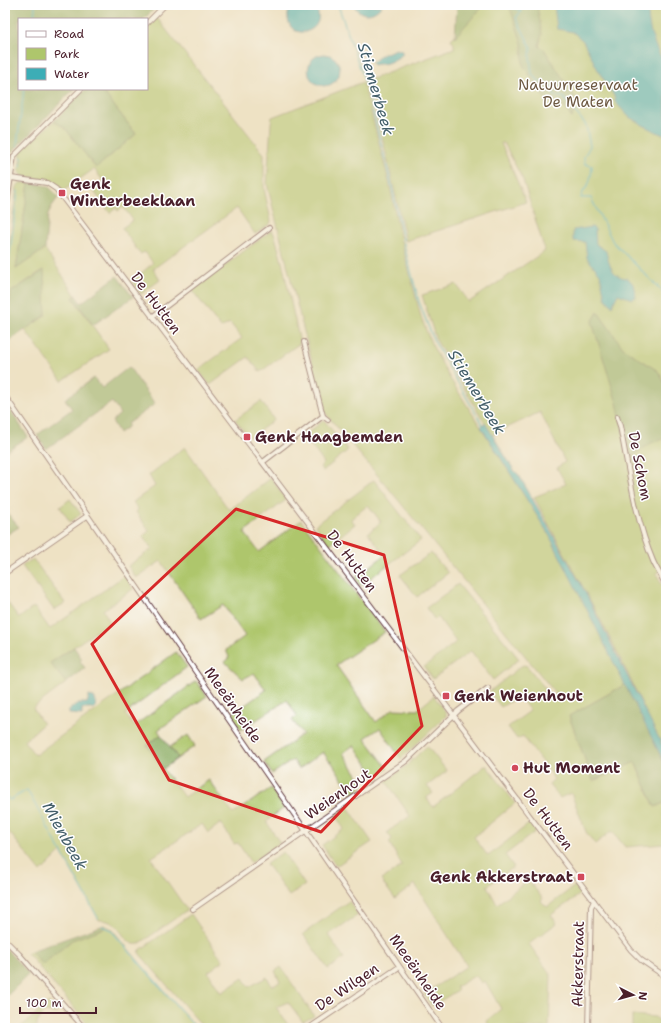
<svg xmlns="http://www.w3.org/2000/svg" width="671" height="1033" font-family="'Shantell Sans',sans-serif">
<rect width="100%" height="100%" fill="#fff"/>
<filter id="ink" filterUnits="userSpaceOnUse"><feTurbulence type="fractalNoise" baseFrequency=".025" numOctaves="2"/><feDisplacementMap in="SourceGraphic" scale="8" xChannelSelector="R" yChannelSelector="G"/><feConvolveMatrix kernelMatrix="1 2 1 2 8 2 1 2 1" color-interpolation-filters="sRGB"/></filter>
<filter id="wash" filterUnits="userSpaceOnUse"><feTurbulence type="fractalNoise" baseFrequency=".012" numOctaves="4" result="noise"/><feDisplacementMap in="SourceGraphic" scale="16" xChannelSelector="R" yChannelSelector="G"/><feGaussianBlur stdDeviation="0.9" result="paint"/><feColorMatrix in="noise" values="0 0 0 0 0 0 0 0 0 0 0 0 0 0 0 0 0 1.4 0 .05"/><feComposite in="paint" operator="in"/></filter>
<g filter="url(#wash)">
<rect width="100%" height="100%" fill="#eee2c4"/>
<g fill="#aec66c" stroke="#7c724c">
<path d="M484,5H666V576L662,570L656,573L666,593V754C648,720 634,684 616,650C590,598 561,548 534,497L566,484L557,468L565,462L540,412L492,435L436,340L422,295L456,284L469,302L545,251L523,180L504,143H501L526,202L406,241L369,80L454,48V44L451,39L461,30Z"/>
<path d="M157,18L264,154V188L271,221L270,224L255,234L237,208L153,269L160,280L141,294L132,281L153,263L145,252L140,254L122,228L133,220L123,207L118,211L116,208L110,213L93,190L104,182L94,169L63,191L50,180L24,177L19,172L21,151L54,121L65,128L96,168L136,134L101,89H147V28Z"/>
<path d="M363,82L389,182L401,241L421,317L431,343L449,377L550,536L626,684L569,716L593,781L635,762L655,807L666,802V844L625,847L612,831L595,844L586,832L571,793L560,798L549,784L554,779L523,736L517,739L508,727L530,711L519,696L501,707L489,692L521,666L524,665L527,666L552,697L556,694L390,490L326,414L301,320L267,184L271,123L272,117Z"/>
<path d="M20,183H29L16,269L45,249L76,296L73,298L109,349L62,381L25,330L46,315L43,270L11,292L5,340V275L17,186Z"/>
<path d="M272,230L275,236L283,266L300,343L260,372L248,357L210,385L198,370L242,338L230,323L221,328L192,290Z"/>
<path d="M261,401L274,420L250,438L235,420Z"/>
<path d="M324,420L348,450L323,471L320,467L324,463L304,436Z"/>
<path d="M185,447L229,510L271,478L286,500L244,532L259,552L301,520L385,632L336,665L376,722L393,709L417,710L434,696L446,713V716L401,759L380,728L365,738L388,769L376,777L354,745L343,753L364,785L352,794L331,761L330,762L323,752L299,769L293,760L272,774L264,762L303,734L292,720L297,716L287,700L241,730L231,715L266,690L254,673L243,679L225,662L229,657L226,650L245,636L223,605L201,619L161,561L136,578L128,566L152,549L143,536L149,531L136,512L138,510L133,502L155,486L149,475Z"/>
<path d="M374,480L421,540L360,586L355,578L385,555L368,533L381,522L368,505L351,519L355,524L329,545L315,525Z"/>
<path d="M70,499L81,514L70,522L60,507Z"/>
<path d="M431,553L448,573L417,597L400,575Z"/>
<path d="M33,559L65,603L54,610L22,566Z"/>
<path d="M125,575L133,589L103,610L110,622L50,663L66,683L33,708L43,724L24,741L35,755L176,652L187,667L125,714L134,726L196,681L207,696L158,730L161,735L147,745L163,769L184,797L209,780L233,814L271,788L284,808L266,821L280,843L251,863L238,843L234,844L221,823L208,833L202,824L151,858L187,910L139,944C126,947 122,928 112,923C109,921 104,920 99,920L61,852L41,872L5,827V599L19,618L34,607L50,629Z"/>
<path d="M458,584L519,659L493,680L471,651L433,679L424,667L456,642L438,617L435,620L426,608Z"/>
<path d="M188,735L195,746L178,758L170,747Z"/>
<path d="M427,746L447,771L427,786L433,793L426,798L433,807L486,765L515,803L474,837L488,856L530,823L536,831L505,855L514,867L487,886L497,904L528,880L543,899L541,901L547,907L576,885L582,893L551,915L557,923L529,944L551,975L549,1028H490L486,1021L501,1009L485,981L481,983L476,975L456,987L458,990L432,1006L424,994L467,966L415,884L395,899L381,880L402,866L389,842L392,839L387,832L410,816L386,781L405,767Z"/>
<path d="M348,807L372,842L336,866L322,845L344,829L336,816Z"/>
<path d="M283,852L305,885L289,896L266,864Z"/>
<path d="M349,901L358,915L328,935L344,958L328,969L303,934Z"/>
<path d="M191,914L223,961L208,972L221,993L243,978L249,987L267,977L272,986L280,982L275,971L281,967L314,1016L303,1022L288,1002L276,1007L290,1028H204L139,953L140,950Z"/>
<path d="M104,925L112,929L160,987L197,1028H91L27,953L31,951L42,965L72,940L104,928Z"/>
<path d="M49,1002L57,1013L44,1012L37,1023V1028H20Z"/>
<path d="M632,1015L655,1017L666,1026V1028H632Z"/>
</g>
<g fill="#8aab60" stroke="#6a6546">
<path d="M5,5H158L144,19H19V89H74L11,153L5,151Z"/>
<path d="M457,5H484L455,37Z"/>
<path d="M509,5H537L542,34L539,46L544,49L576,99L572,118L564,106L546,100L523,65L522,43Z"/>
<path d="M86,89H101L136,134L96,168L65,128L54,121Z"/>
<path d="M29,183C44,185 50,184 58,198L52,206L48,214L45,249L16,269Z"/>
<path d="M44,270L46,315L5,344L11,292Z"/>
<path d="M117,276L133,297L93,325L73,297L76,296L81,303Z"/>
<path d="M598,312L623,348L658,371L666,385V438L651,443L629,459L617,403L592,322Z"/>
<path d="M129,367L155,404L127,424L129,426L119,433L112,421L120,414L112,402L46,449L37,435L72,409L65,399L94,378L102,388Z"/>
<path d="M5,402L28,437L5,452Z"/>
<path d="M7,513L19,527L5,536V515Z"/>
<path d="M74,647L82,659L80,661L85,668L66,683L50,663Z"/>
<path d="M626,684L666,767V802L655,807L635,762L593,781L569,716Z"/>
<path d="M161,735L178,758L163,769L147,745Z"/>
<path d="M104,925L105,928L72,940L42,965L31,951Z"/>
<path d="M5,948L29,974L5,998Z"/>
</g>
<g fill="#3cadb6" stroke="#436670">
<path d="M293,5H314C332,30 291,44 288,19C287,13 289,9 293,5Z"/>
<path d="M354,5H382C375,16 360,18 354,5Z"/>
<path d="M554,5H648C647,26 654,48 666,65V134L663,135L648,128L629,117L615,102L614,96L598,70L583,41L573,32L557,29Z"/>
<path d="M396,49L401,50L403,54C398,58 390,63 383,64C379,64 377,64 373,65L371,62L376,60L379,56Z"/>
<circle cx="324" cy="70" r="16"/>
<path d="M592,227L595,229L596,244L606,251C609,264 612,278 628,278L633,284L636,297L632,299L618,294L612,306L605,298L600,274L587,258L585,242L573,241V230Z"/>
<path d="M485,423L514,470L519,475L582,586L666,752V766L549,535L481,427Z"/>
<path d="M89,696L94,697C96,700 97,706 94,709H82V715L69,714V710L78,703H87Z"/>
</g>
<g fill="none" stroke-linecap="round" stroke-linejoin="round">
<g stroke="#3cadb6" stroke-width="1.5">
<path d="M338,5L367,88L391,183L405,249L419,302L434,341L483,426"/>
<path d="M512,5V7L521,11L516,18L531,47L530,58L532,74L540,82L554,87V96L563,97L586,125L590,146L584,157L585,164L592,166C592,171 591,177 589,183C587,188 582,191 581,198H591L613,242L666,295"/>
<path d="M34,19L35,5"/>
<path d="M18,146L17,145L24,89"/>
<path d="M21,167L22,157"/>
<path d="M5,290L18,191"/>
<path d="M5,792L8,799L10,800L27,790L98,918"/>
<path d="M102,926L110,929L196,1028"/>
</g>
</g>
</g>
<g filter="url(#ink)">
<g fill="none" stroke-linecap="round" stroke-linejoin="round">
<g stroke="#633c42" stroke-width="6">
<g id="minor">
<path d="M147,23L165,5"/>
<path d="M11,178L47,183L56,189L631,950L641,960L666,977"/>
<path d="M5,217L14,156L81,89"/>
<path d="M152,317L269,228"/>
<path d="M304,342L323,416L328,420"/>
<path d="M5,396L442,1028"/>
<path d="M617,417L620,426C629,471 635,518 653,561C657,570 662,577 666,586"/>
<path d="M263,462L323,416"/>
<path d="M5,573L87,516"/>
<path d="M193,909L406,761L458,711L488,688"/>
<path d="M5,940L19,954L84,1028"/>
<path d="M309,1028L399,967"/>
<path d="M588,1028L591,907L594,901"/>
</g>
</g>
<use href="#minor" stroke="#fff" stroke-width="4"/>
</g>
</g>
<path d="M0 0H671V1033H0ZM236,509L384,555L422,726L321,832L169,780L92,644Z" fill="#eee2c4" fill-opacity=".55" fill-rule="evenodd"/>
<path fill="none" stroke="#d62828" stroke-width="3" stroke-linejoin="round" d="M236,509L384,555L422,726L321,832L169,780L92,644Z"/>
<g fill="#d1495b" stroke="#fff" stroke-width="1.5">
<rect x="58" y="189" width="8" height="8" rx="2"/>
<rect x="243" y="433" width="8" height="8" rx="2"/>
<rect x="442" y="692" width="8" height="8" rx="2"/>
<circle cx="515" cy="768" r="4"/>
<rect x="577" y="873" width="8" height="8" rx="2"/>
</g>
<g text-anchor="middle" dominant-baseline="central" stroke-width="3" stroke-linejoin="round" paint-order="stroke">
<g font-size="15" fill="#6d5942" stroke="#fff">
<text x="578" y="85">Natuurreservaat<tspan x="578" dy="17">De Maten</tspan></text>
</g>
<g font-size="15" font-weight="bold" fill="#4a1f2b" stroke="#fff" text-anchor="start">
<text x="70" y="184">Genk<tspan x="70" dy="17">Winterbeeklaan</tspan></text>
<text x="255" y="437">Genk Haagbemden</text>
<text x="454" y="696">Genk Weienhout</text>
<text x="523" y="768">Hut Moment</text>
<text x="573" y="877" text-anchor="end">Genk Akkerstraat</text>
</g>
<g font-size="15" fill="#4a1f2b" stroke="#fff">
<text transform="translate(156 303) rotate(53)">De Hutten</text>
<text transform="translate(640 466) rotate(79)">De Schom</text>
<text transform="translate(352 561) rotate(53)">De Hutten</text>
<text transform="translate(233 705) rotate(55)">Meeënheide</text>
<text transform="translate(338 794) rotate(-35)">Weienhout</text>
<text transform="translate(548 819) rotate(53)">De Hutten</text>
<text transform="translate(578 964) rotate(-89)">Akkerstraat</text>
<text transform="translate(418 972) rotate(55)">Meeënheide</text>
<text transform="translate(347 987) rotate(-34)">De Wilgen</text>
</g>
<g font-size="16" font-style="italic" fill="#445f6a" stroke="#fff">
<text transform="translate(376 89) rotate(74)">Stiemerbeek</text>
<text transform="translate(477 392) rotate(59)">Stiemerbeek</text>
<text transform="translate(65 836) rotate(61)">Mienbeek</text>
</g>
</g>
<rect width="671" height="1033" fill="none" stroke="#fff" stroke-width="20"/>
<rect x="18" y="18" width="130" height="72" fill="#ffffff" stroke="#b7a5aa"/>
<rect x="26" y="31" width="20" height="6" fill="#ffffff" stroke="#b7a5aa"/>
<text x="54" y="38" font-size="12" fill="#4a1f2b">Road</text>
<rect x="26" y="48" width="20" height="12" fill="#aec66c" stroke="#b7a5aa"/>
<text x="54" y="58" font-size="12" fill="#4a1f2b">Park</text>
<rect x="26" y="68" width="20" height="12" fill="#3cadb6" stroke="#b7a5aa"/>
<text x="54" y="78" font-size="12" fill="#4a1f2b">Water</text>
<g transform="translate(633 995) rotate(96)" stroke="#ffffff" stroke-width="3" paint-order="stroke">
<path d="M0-3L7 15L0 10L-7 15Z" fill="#4a1f2b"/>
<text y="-6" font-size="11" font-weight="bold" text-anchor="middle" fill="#4a1f2b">N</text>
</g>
<path d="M20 1007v6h76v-6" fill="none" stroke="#4a1f2b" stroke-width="2"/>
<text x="26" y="1007" font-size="12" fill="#4a1f2b" stroke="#ffffff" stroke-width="3" paint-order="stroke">100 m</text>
</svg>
